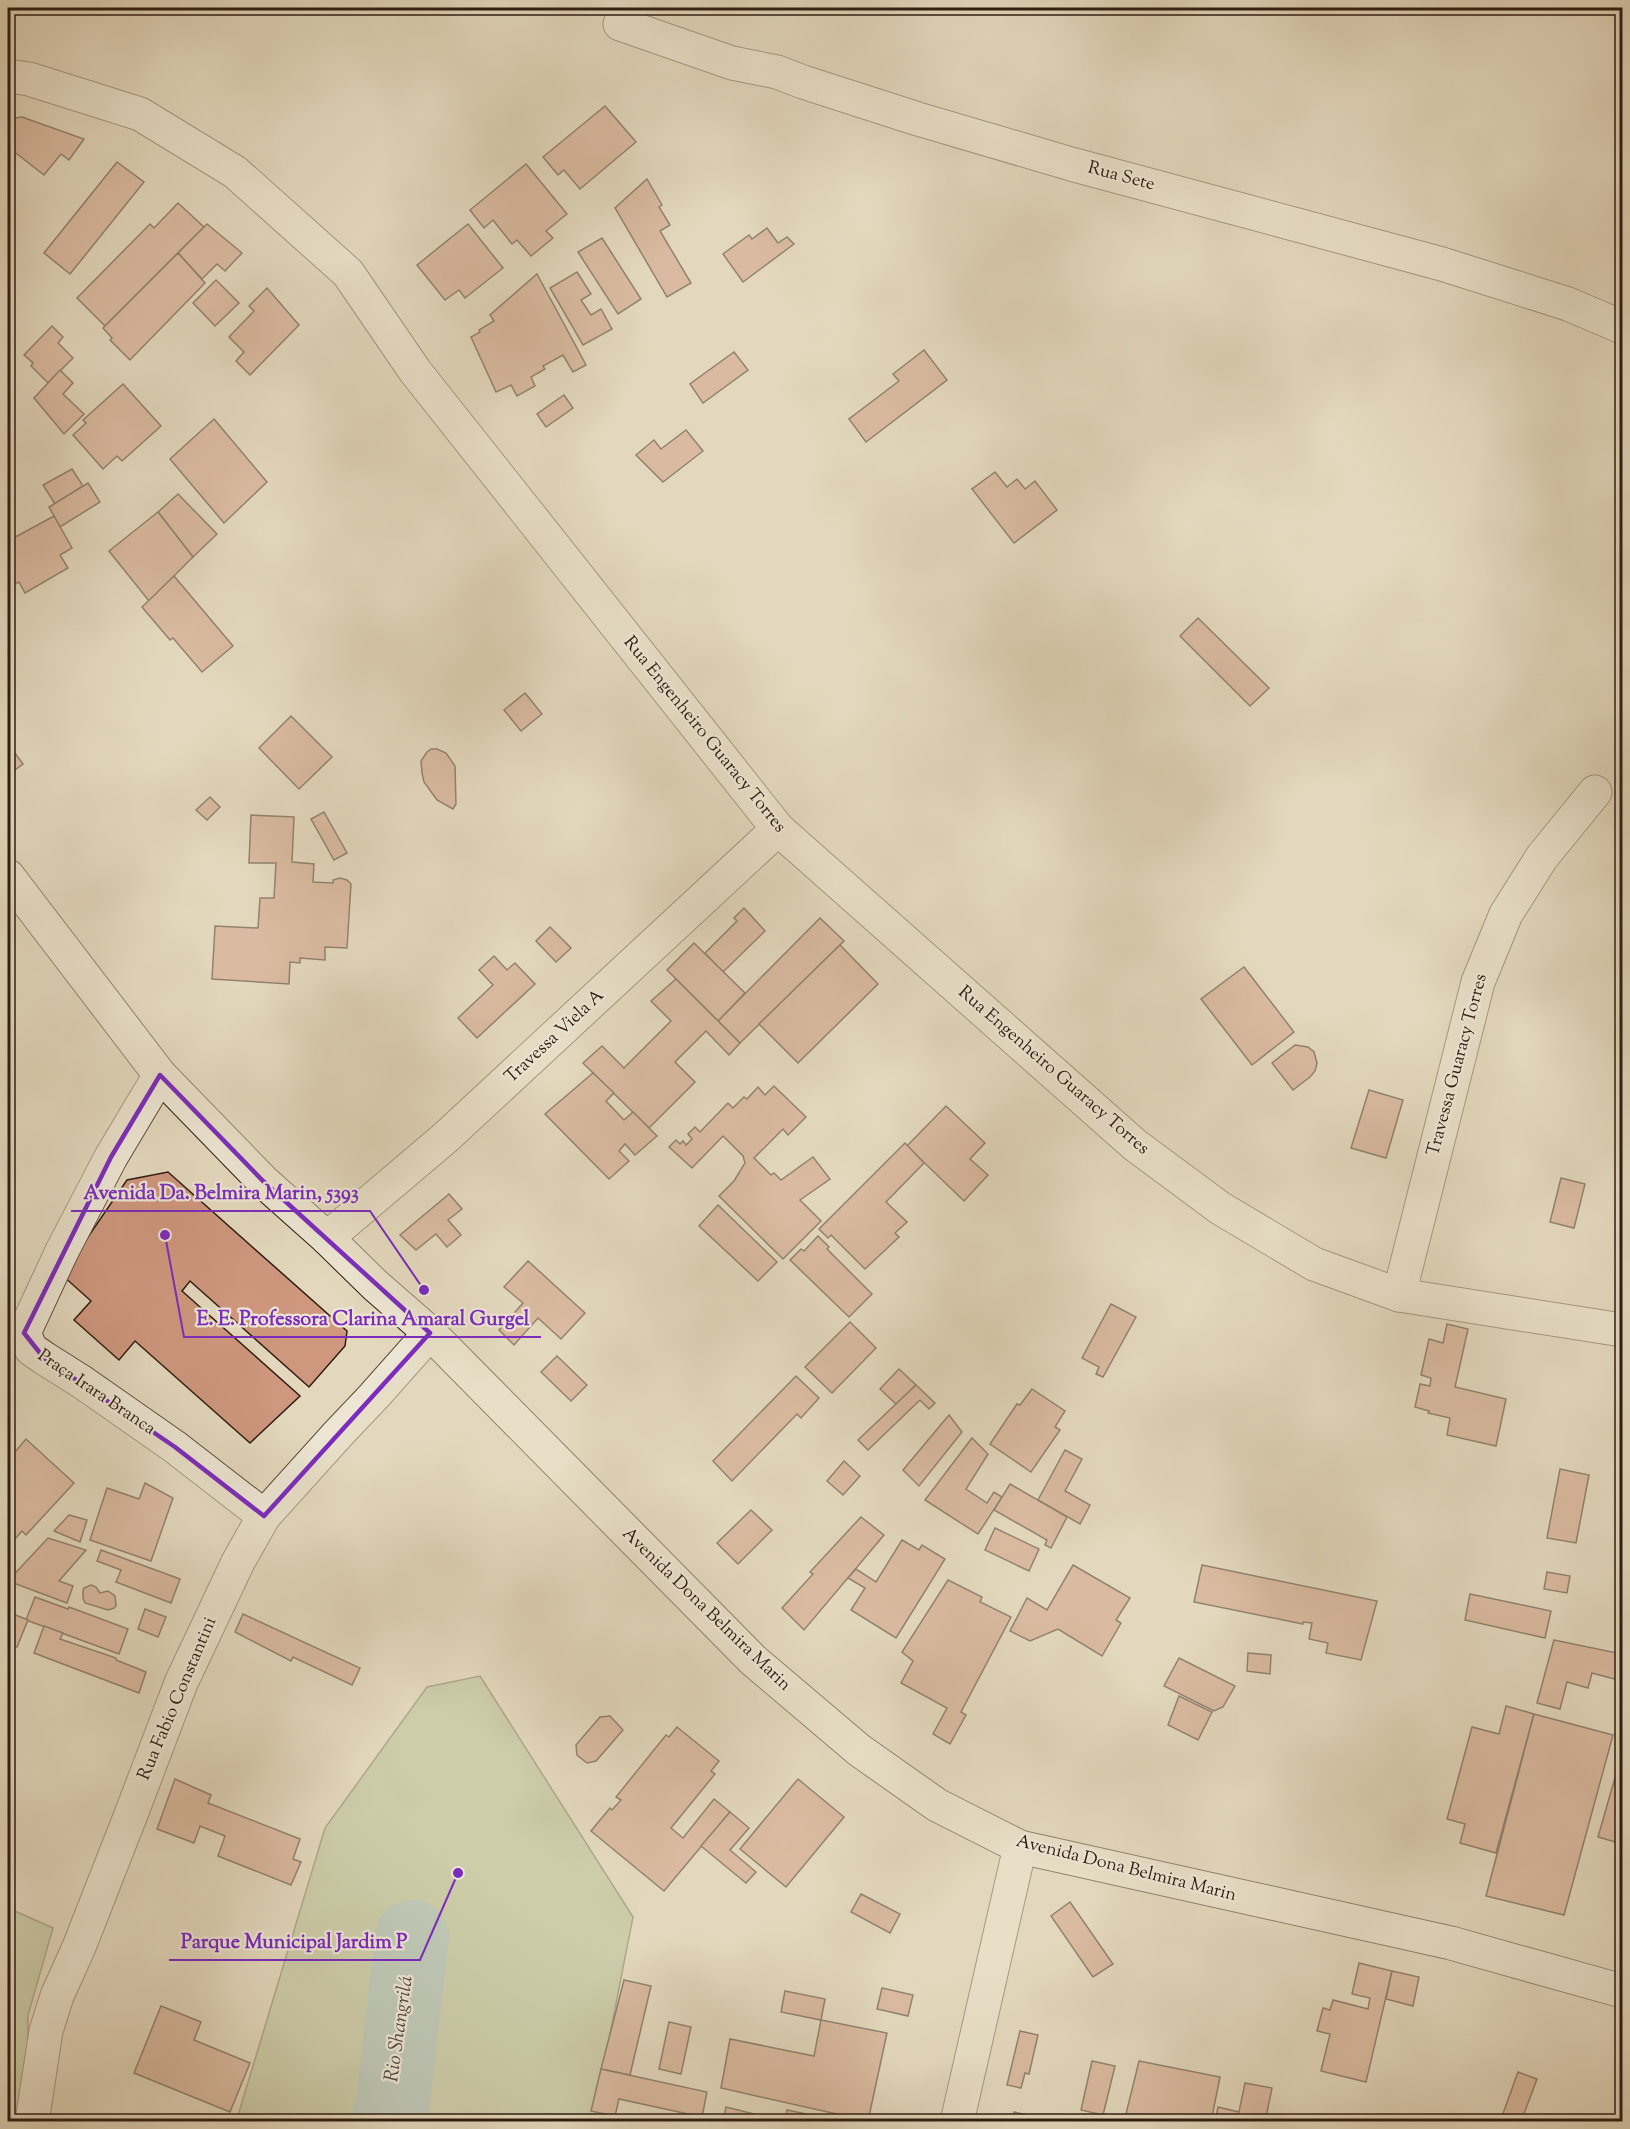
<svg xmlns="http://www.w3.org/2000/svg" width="1630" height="2129" font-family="'Sorts Mill Goudy',serif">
<rect width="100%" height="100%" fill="#e3d8bd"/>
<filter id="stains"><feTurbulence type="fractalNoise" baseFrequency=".00333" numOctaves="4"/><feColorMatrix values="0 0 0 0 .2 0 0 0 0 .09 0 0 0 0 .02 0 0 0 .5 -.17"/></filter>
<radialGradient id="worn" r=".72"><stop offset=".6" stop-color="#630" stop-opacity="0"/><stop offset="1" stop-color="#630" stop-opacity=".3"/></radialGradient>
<g fill="#b2bf93" stroke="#706e52" stroke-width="1.5">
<path d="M480,1676L633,1917L593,2121L236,2122L325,1828L427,1687Z"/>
<path d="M8,1908L53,1928L28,2015L27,2121H8Z"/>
</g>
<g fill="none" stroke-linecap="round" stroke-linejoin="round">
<path stroke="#95b9b3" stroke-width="74" d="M387,2122L393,2102L412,1937"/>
</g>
<g fill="#ce977e" stroke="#2f1c11" stroke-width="1.5">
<path d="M605,106L636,142L580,189L564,170L558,175L543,157Z"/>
<path d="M22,117L84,139L69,160L61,154L44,175L8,147V119Z"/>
<path d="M117,162L144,182L70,274L44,253Z"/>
<path d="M526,164L567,214L546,231L553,238L531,256L517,240L512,244L493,220L484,228L470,210Z"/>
<path d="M647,179L662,205L659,207L670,225L660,231L691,283L667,297L615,208Z"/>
<path d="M178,203L204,227L105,326L77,298L150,224L154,228Z"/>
<path d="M207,224L242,253L225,271L217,264L202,279L178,253Z"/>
<path d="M468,224L503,268L465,298L459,290L445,300L417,265Z"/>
<path d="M767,228L778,243L787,237L794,244L743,282L723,254L749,235L752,239Z"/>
<path d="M602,238L641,299L618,314L578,252Z"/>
<path d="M178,253L205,283L130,360L110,340L112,338L103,328Z"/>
<path d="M577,272L591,294L581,300L591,315L601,309L612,329L583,345L550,288Z"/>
<path d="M537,274L586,365L573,372L563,355L543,366L545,369L531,377L535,386L517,396L511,385L496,392L471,337L480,332L479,330L494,321L490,315Z"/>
<path d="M216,280L239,303L215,326L193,303Z"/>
<path d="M267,288L299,325L250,375L236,361L244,352L229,337L254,311L249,306Z"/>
<path d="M52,326L63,337L58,343L73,358L48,383L31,366L33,363L24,355Z"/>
<path d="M924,350L947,380L866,442L849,419L899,381L893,374Z"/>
<path d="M734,352L748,370L703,403L690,384Z"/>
<path d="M60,370L73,383L63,394L84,414L64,434L34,398Z"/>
<path d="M123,384L161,426L122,461L117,456L103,469L73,435L86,423L83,420Z"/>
<path d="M564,395L573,408L546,427L537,414Z"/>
<path d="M214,419L267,482L224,523L170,459Z"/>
<path d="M686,430L703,451L663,482L636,455L654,440L661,449Z"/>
<path d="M72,469L83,486L55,504L43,485Z"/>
<path d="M995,472L1007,487L1017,479L1025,489L1035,481L1057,510L1014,543L972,489Z"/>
<path d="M88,483L100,502L60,527L49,507Z"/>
<path d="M178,494L217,534L193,557L158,512Z"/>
<path d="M158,512L193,557L149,601L109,551Z"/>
<path d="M54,516L72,548L60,555L68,568L25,593L19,582L15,584L8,571V541Z"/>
<path d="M174,576L233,646L202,672L173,638L170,640L142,607Z"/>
<path d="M1198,618L1269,688L1250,706L1180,636Z"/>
<path d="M525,693L542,714L521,731L504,710Z"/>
<path d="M291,716L332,757L299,789L259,748Z"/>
<path d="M9,745L23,764L8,775V746Z"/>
<path d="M431,749H437L446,753L455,766L456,804L453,809L437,800L424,782L422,773L421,761L427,752Z"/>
<path d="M210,797L220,807L207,820L196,810Z"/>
<path d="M324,812L347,853L334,860L311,819Z"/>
<path d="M251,815L294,817L292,862L314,864L313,882L333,883V880L340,878L347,880L351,884L347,948L325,947V960L300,958V963L290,962L289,984L212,979L215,926L258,928L260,898H274L276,863H249Z"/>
<path d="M744,908L765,931L723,972L705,953L737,921L734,918Z"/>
<path d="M820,918L844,941L740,1043L718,1021Z"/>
<path d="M550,927L571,948L556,962L536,941Z"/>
<path d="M694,943L745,993L718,1021L667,970Z"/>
<path d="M840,945L878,984L798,1063L759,1024Z"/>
<path d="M494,956L507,970L515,963L535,984L477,1038L458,1018L493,985L479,970Z"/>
<path d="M1244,967L1294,1032L1252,1065L1201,999Z"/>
<path d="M676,979L740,1043L729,1055L706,1031L675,1062L695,1082L649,1128L583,1063L602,1046L624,1068L671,1021L651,1001Z"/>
<path d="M1295,1045L1308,1047L1314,1052L1317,1063L1315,1071L1310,1077L1293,1090L1272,1063Z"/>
<path d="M593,1073L614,1093L606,1101L624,1120L633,1112L657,1136L635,1155L625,1144L619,1151L629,1161L609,1179L545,1114Z"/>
<path d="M774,1086L806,1117L788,1135L783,1129L754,1158L771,1175L774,1173L781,1180L813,1157L830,1179L800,1200L821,1221L783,1259L719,1196L734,1181L745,1163L743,1156L723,1136L692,1168L669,1147L676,1140L680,1144L683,1141L686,1145L692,1139L688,1134L695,1127L700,1132L728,1103L733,1108L744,1097L747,1099L758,1087L765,1095Z"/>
<path d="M1369,1090L1403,1100L1386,1158L1351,1148Z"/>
<path d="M946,1106L985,1143L970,1159L988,1175L964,1201L907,1146Z"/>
<path d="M905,1143L924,1163L886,1202L907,1222L895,1233L899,1237L865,1269L831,1235L828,1238L819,1229Z"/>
<path d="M168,1172L347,1331L345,1346L309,1387L190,1281L182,1291L300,1396L250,1443L135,1341L119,1360L74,1320L91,1301L62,1275L127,1180Z"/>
<path d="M1561,1178L1585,1184L1574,1228L1550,1222Z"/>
<path d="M449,1194L462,1209L448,1220L461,1235L447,1247L436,1234L416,1250L400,1235Z"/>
<path d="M718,1205L777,1262L758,1281L699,1226Z"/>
<path d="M818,1236L829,1247L827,1249L872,1294L849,1317L790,1260L801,1249L804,1251Z"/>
<path d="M528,1261L585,1313L561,1339L538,1318L514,1345L499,1330L523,1303L504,1287Z"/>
<path d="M1111,1304L1136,1317L1103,1377L1096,1374L1099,1367L1082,1358Z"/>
<path d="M850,1322L876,1348L832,1393L805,1367Z"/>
<path d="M1447,1324L1468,1329L1455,1387L1506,1399L1496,1446L1447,1435L1450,1418L1428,1413L1429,1411L1415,1407L1420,1384L1430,1386L1431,1378L1421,1375L1429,1339L1443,1343Z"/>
<path d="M557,1356L587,1385L571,1401L541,1372Z"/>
<path d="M899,1369L916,1385L896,1404L880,1389Z"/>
<path d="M796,1376L819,1398L801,1418L797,1414L732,1481L713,1461Z"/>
<path d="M916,1385L935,1403L929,1409L920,1400L868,1450L858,1440Z"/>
<path d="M1032,1389L1065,1411L1055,1427L1060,1430L1031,1472L990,1444L1017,1404L1020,1405Z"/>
<path d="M949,1415L962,1432L919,1486L903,1470Z"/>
<path d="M972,1438L988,1454L966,1489L987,1503L994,1492L1002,1497L978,1534L925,1500Z"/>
<path d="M26,1439L74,1483L26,1535L22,1531L8,1547V1460Z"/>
<path d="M1065,1450L1082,1459L1065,1491L1090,1505L1080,1524L1038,1500Z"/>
<path d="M844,1461L860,1476L843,1495L827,1481Z"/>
<path d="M1560,1469L1589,1475L1576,1543L1547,1538Z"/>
<path d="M145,1483L173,1498L151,1561L90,1540L107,1488L139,1499Z"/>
<path d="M1010,1484L1067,1517L1051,1548L1045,1545L1047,1540L994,1510Z"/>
<path d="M751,1510L772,1530L738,1564L717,1543Z"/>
<path d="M69,1515L87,1520L80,1542L54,1531Z"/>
<path d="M861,1517L884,1535L804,1630L782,1608L813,1574L810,1572Z"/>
<path d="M995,1528L1039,1549L1029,1571L985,1550Z"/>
<path d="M48,1538L86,1550L59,1581L73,1586L67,1603L8,1581Z"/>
<path d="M902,1540L919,1550L922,1545L945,1559L896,1638L851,1610L865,1588L848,1578L856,1569L876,1582Z"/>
<path d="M101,1550L180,1579L171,1603L116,1582L121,1570L97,1561Z"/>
<path d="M1073,1565L1130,1598L1116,1620L1121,1623L1102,1656L1058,1629L1030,1641L1010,1631L1027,1598L1047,1610Z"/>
<path d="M1202,1565L1377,1601L1361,1660L1326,1653L1328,1643L1309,1639L1312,1623L1303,1622V1624L1194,1602Z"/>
<path d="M1547,1572L1570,1576L1567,1593L1544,1589Z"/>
<path d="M948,1580L982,1597L980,1602L1011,1617L961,1712L966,1715L950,1744L933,1734L947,1708L901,1683L913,1661L902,1652Z"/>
<path d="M91,1585L96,1587L100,1593L108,1591L115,1596L116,1606L114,1608L108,1610L85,1603L83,1598V1591L84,1588Z"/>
<path d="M1470,1594L1551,1611L1545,1638L1465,1620Z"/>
<path d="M35,1597L68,1609L69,1607L128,1629L119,1654L26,1620Z"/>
<path d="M145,1609L166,1617L158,1637L138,1629Z"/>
<path d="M8,1612L28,1620L17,1647L8,1643Z"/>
<path d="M243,1614L360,1668L352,1685L293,1657L291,1661L235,1632Z"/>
<path d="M44,1626L63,1633L60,1639L116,1658V1660L146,1672L139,1693L34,1653Z"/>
<path d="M1554,1640L1622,1654V1681L1592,1673L1588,1688L1567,1682L1560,1709L1537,1703Z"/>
<path d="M1248,1653L1271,1655L1270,1674L1247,1671Z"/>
<path d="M1179,1658L1235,1686L1223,1707L1214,1711L1164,1686Z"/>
<path d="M1179,1696L1212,1712L1198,1740L1168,1725Z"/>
<path d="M1506,1706L1534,1714L1496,1853L1460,1843L1465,1824L1447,1819L1472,1727L1499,1734Z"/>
<path d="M1534,1714L1613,1735L1564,1915L1486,1896Z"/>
<path d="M610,1716L623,1730L596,1761L587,1763L577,1755L576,1745L600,1717Z"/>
<path d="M677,1727L719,1761L711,1771L715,1774L671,1828L683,1838L714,1799L730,1812L664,1891L591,1831L610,1808L612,1810L621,1800L616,1797L666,1735L669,1737Z"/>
<path d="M1616,1774L1622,1776V1844L1598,1837Z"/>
<path d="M175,1779L211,1795L208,1803L300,1839L293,1859L301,1862L291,1885L218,1856L225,1836L200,1826L194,1843L157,1829Z"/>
<path d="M798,1779L844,1817L786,1887L740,1849Z"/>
<path d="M730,1812L749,1828L730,1850L756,1872L746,1883L701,1846Z"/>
<path d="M861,1894L900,1914L890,1933L851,1912Z"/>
<path d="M1070,1902L1113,1964L1093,1977L1051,1916Z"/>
<path d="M1359,1963L1392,1971L1366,2082L1321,2071L1330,2034L1317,2031L1323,2008L1330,2010L1333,2000L1368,2009L1370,1998L1352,1994Z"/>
<path d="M1392,1971L1419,1977L1413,2006L1386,1999Z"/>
<path d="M624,1980L651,1986L630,2075L601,2069Z"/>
<path d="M882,1988L913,1995L908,2016L877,2009Z"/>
<path d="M785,1991L825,1999L821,2020L781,2012Z"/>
<path d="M161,2006L201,2022L194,2040L250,2063L230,2112L134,2073Z"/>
<path d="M821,2020L887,2033L868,2121L721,2088L730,2039L814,2056Z"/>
<path d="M669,2022L691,2027L681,2074L659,2069Z"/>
<path d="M1020,2031L1038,2035L1029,2074L1025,2073L1021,2088L1007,2085Z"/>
<path d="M1092,2061L1115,2066L1103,2115L1081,2110Z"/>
<path d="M1139,2061L1220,2077L1211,2122H1124Z"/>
<path d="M601,2069L707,2092L702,2117L619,2099L615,2116L591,2111Z"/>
<path d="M1518,2072L1537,2079L1521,2122H1500Z"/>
<path d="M1245,2083L1272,2088L1265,2122H1243L1233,2119L1232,2121L1216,2117L1218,2107L1239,2112Z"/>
<path d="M726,2107L758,2115L756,2122H723Z"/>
<path d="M787,2110L816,2116L840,2122H785Z"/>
<path d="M1014,2112L1061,2122H1012Z"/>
</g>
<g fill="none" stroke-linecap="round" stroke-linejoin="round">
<g stroke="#5c4b3c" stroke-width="35">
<g id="minor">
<path d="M620,24L732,63L777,72L803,82L918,119L1071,164L1442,264L1568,304L1622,327"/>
<path d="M8,76L29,79L140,114L235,172L348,273L415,371L778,829L1135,1145L1220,1208L1314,1264L1399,1295L1622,1330"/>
<path d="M160,1075L111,1157L62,1251L24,1333L31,1349L44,1358L82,1382L175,1447L264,1516"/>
<path d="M327,1238L445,1138L778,829"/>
<path d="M1399,1295L1478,982L1506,914L1542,857L1595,792"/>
<path d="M32,2122L46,2031L57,1996L79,1947L130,1817L181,1683L238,1562L264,1516L338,1434L374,1396L430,1333"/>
<path d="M957,2122L1020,1847"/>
</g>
</g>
<g stroke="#2f1c11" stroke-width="35">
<path id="secondary" d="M8,876L160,1075L263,1181L327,1238L375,1285L430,1333L753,1660L859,1750L937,1805L1020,1847L1451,1943L1622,1991"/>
</g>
<use href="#minor" stroke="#ede6d4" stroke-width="33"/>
<use href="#secondary" stroke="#ede6d4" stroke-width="33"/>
</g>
<path d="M0 0H1630V2129H0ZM160,1075L263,1181L430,1333L264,1516L175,1447L44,1358L24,1333L111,1157Z" fill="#e3d8bd" fill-opacity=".55" fill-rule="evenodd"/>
<path fill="none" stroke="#7b2cbf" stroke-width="4.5" stroke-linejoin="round" d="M160,1075L263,1181L430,1333L264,1516L175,1447L44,1358L24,1333L111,1157Z"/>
<g text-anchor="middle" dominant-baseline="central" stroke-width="4.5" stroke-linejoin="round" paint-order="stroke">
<g font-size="18" fill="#2f1c11" stroke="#ede6d4">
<text transform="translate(1121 177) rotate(15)">Rua Sete</text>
<text transform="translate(704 735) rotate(51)">Rua Engenheiro Guaracy Torres</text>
<text transform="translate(555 1037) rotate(-43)">Travessa Viela A</text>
<text transform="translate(1458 1065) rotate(-75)">Travessa Guaracy Torres</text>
<text transform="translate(1053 1071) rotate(41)">Rua Engenheiro Guaracy Torres</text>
<text transform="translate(96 1393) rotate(34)">Praça Irara Branca</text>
<text transform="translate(706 1610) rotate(44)">Avenida Dona Belmira Marin</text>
<text transform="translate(178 1699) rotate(-67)">Rua Fabio Constantini</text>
<text transform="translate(1126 1869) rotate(14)">Avenida Dona Belmira Marin</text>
</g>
<g font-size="20" font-style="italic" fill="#4e4b42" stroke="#ede6d4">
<text transform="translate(400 2029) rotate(-82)">Rio Shangrilá</text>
</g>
</g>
<path fill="none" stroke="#7b2cbf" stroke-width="2" d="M424 1290L370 1211H71M165 1235L184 1337H541M458 1873L420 1960H169"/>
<g fill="#7b2cbf" stroke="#ede6d4" stroke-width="2">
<circle cx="424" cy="1290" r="6"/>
<circle cx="165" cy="1235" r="6"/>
<circle cx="458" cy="1873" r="6"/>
</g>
<g font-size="20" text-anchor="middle" font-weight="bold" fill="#7b2cbf" stroke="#ede6d4" stroke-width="4.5" stroke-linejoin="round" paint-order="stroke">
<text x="221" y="1199">Avenida Da. Belmira Marin, 5393</text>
<text x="363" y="1325">E. E. Professora Clarina Amaral Gurgel</text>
<text x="294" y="1948">Parque Municipal Jardim P</text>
</g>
<rect width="1630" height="2129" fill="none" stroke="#e3d8bd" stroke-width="30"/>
<rect x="9" y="9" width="1612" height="2111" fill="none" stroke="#2f1c11" stroke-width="3"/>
<rect x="15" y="15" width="1600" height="2099" fill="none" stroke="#2f1c11" stroke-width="1.5"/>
<rect width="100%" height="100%" filter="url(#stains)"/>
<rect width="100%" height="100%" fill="url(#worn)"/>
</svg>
